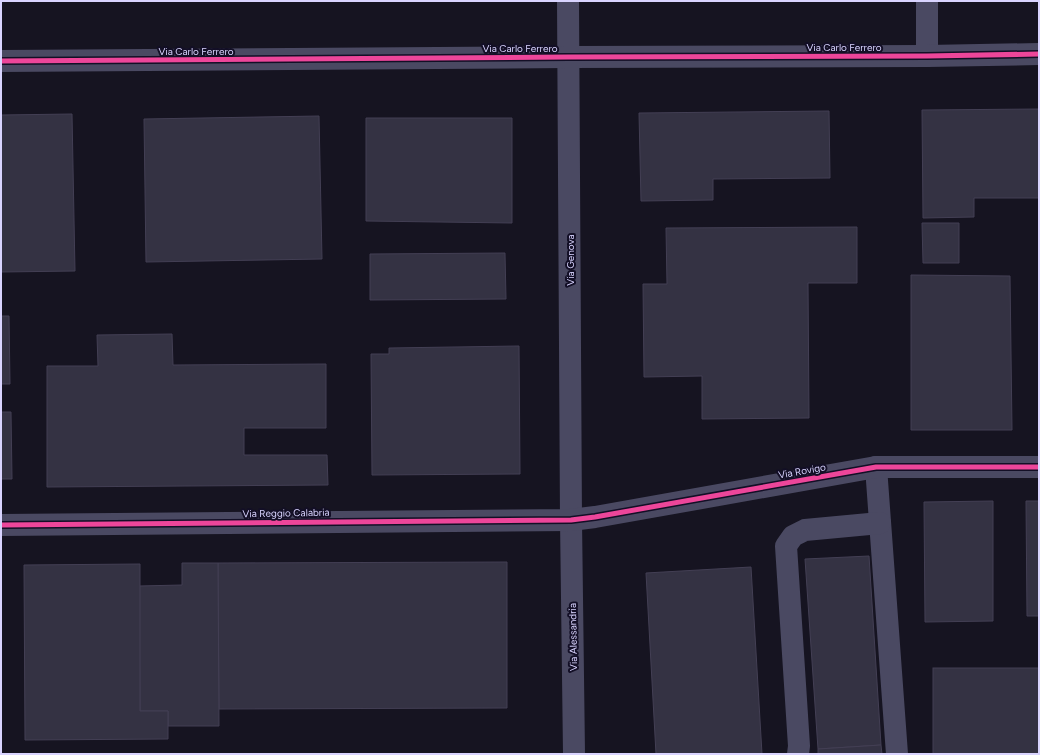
<svg xmlns="http://www.w3.org/2000/svg" width="1040" height="755" font-family="Figtree,sans-serif">
<rect width="100%" height="100%" fill="#161421"/>
<g fill="#343243" stroke="#433f54">
<path d="M1039,109V198H974V217L923,218L922,110Z"/>
<path d="M829,111L830,178L713,179V200L641,201L639,113Z"/>
<path d="M72,114L75,271L1,272V115Z"/>
<path d="M319,116L322,259L146,262L144,119Z"/>
<path d="M366,118H512V223L366,221Z"/>
<path d="M922,223H959V263H923Z"/>
<path d="M857,227V283H808L809,418L702,419V376L644,377L643,284H667L666,228Z"/>
<path d="M505,253L506,299L370,300V254Z"/>
<path d="M911,275L1010,276L1012,430H911Z"/>
<path d="M1,316H9L10,384H1Z"/>
<path d="M172,334L173,365L326,364V428H244V455H327L328,485L47,487V366H98L97,335Z"/>
<path d="M519,346L520,474L372,475L371,354H389V348Z"/>
<path d="M1,412H11L12,479H1Z"/>
<path d="M993,501V621L925,622L924,502Z"/>
<path d="M1026,501H1039V616H1027Z"/>
<path d="M869,556L881,745L818,749L805,559Z"/>
<path d="M507,562V708L219,709L218,563Z"/>
<path d="M182,563H218L219,726H168V711H140L139,586L182,585Z"/>
<path d="M140,564V711H168V739L25,740L24,565Z"/>
<path d="M751,567L762,754H656L646,573Z"/>
<rect x="933" y="668" width="106" height="86"/>
<path d="M881,745L882,754H818V749Z"/>
</g>
<g fill="none" stroke-linecap="round" stroke-linejoin="round">
<g stroke="#4a4962" stroke-width="22">
<path d="M568,1L571,520L574,754"/>
<path d="M927,56V1"/>
<path d="M1,61L568,57L927,56L1039,54"/>
<path d="M876,467L897,754"/>
<path d="M1,525L571,520L595,517L876,467H1039"/>
<path d="M798,754L799,746L786,546L793,536L805,530L880,523"/>
</g>
<g stroke="#130f26" stroke-width="8">
<g id="cycleway">
<path d="M1,61L568,57L927,56L1039,54"/>
<path d="M1,525L571,520L595,517L876,467H1039"/>
</g>
</g>
<use href="#cycleway" stroke="#ed469a" stroke-width="5"/>
</g>
<g text-anchor="middle" dominant-baseline="central" stroke-width="4" stroke-linejoin="round" paint-order="stroke">
<g font-size="10" fill="#d9d4ff" stroke="#130f26">
<text x="844" y="47">Via Carlo Ferrero</text>
<text x="520" y="48">Via Carlo Ferrero</text>
<text x="196" y="51">Via Carlo Ferrero</text>
<text transform="translate(570 260) rotate(-90)">Via Genova</text>
<text transform="translate(802 471) rotate(-10)">Via Rovigo</text>
<text transform="translate(286 513) rotate(-1)">Via Reggio Calabria</text>
<text transform="translate(573 637) rotate(-91)">Via Alessandria</text>
</g>
</g>
<rect width="1040" height="755" fill="none" stroke="#d9d4ff" stroke-width="4"/>
</svg>
